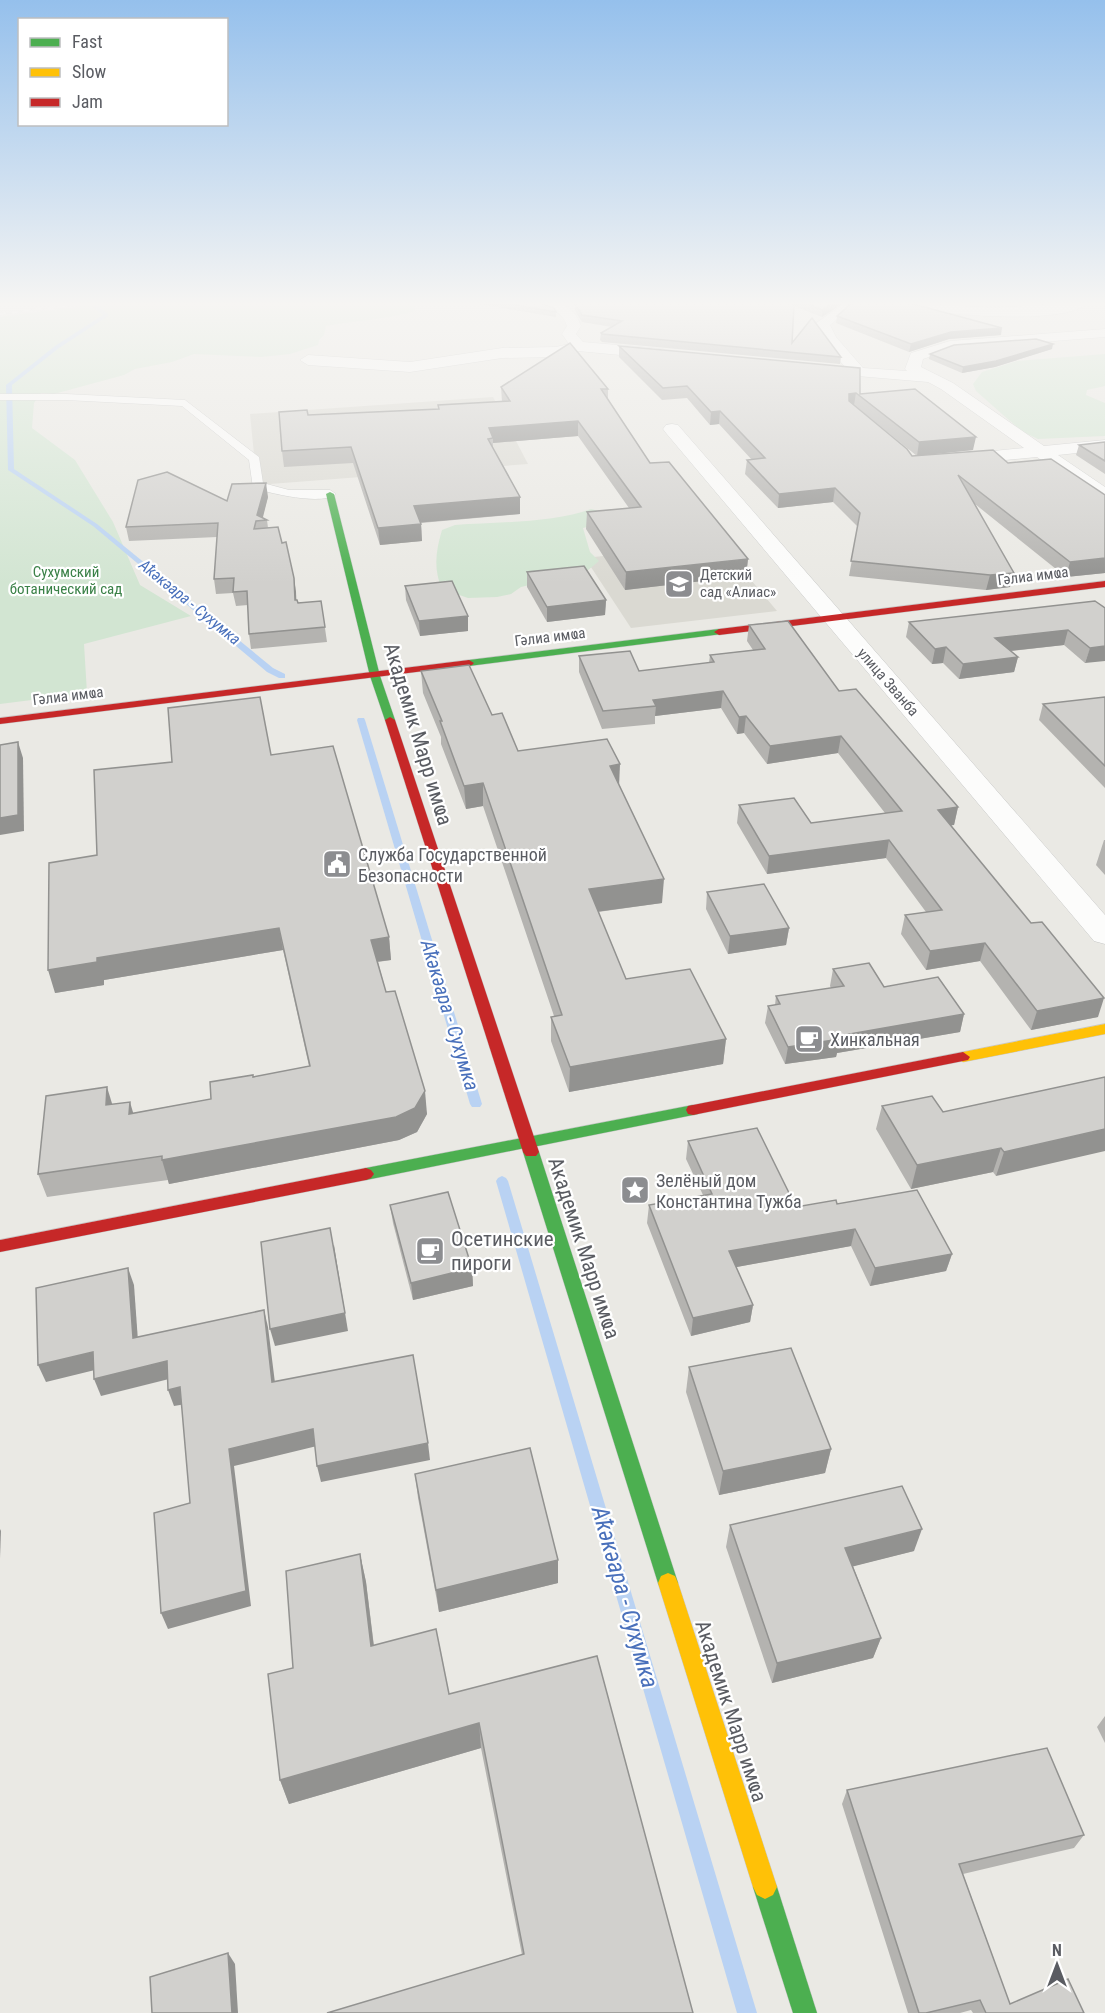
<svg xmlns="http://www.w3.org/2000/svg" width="1105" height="2013" font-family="'Roboto Condensed',sans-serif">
<rect width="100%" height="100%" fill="#eae9e4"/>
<g fill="#dad9d2">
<path d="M493,397L528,464L257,485L250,414Z"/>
<path d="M720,543L777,611L631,628L585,558Z"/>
</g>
<g fill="#d2e5d2">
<path d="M114,302H408L415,307V311C386,320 356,320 326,326L324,335L319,340L318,345L290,354L261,357L194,354L172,362L135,369L124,375L54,394L41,393L34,403L32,428L75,460L113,522L140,585L191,616L84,644L87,693L0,704V317Z"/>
<path d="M1105,354V386L1087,390L1086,395L1105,403V436L1038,439L1023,432L1010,421L976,391L973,384L982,372L1017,361Z"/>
<path d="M591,509L611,514L612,521L583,528L590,552L599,561L587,571L521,587L511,594L497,597L468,598L442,589C433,569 436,550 442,530L455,525C496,522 553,523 591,509Z"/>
</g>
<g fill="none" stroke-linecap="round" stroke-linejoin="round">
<g fill="#b9d2f3" fill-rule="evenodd">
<path d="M93,305H97L108,314V316L59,348L12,385L14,469L97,524L273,668L285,674V678H279L267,672L93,526L8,470L6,385L55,346L103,315L93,307Z"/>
<path d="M358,718H364L365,720L482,1104L480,1107H472L470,1104L357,720Z"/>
<path d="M502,1176L506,1178L508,1181L757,2013H737L496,1181L498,1178Z"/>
</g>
<g stroke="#c6c7c6" stroke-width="1">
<path id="lane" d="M0,394H66L185,400L259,457L263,483L289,490H330L336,494C322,506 270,493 253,488L249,460L182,406L66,400H0Z"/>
</g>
<g stroke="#c6c7c6" stroke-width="1">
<g id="street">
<path d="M535,302C557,302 573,303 581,326L576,334L583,342L663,349L671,354L663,359L578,351L556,357L502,358L410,372L308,365L300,360L308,355L410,362L502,348L556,347L569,344L562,334L567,326C562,311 551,308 537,305Z"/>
<path d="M891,302L994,308L1089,302C1065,328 927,313 893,305Z"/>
<path d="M844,304L851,308L830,325L836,337L863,368L907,371L905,369L911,353L950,341L1105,329V337L952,349L923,359L921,367L953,383L1044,446L1105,440V450L1058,455L1105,487V502L1098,500L1037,457L953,465L947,464L944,460L947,456L953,455L1024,448L941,389L928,382L810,372L808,369L810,366L845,367L824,342L815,324Z"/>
<path d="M672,424L678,425L1105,915V944L1094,941L666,433L663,429L666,425Z"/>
</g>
</g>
<g stroke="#c7c7c7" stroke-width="1">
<g id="fast">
<path d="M330,492L334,494L380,676L395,720L394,722L390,723L385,720L370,676L326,494Z"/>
<path d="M719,629L722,630V634L469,666L464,663L469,660Z"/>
<path d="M693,1105L698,1106L700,1110L698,1114L533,1147L539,1152L678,1583L675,1590L668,1593L661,1590L658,1583L523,1152L525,1148L366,1180L361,1178L358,1174L361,1170L366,1168Z"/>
<path d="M765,1875L773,1879L777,1887L817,2013H793L753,1887L757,1879Z"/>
</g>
</g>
<g stroke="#c7c7c7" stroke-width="1">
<g id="slow">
<path d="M1105,1024V1034L963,1062L956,1057L963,1052Z"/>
<path d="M668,1573L675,1576L678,1583L777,1887L773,1895L765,1899L757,1895L753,1887L658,1583L661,1576Z"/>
</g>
</g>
<g stroke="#c7c7c7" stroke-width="1">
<g id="jam">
<path d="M1105,581V587L719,635L714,632L719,629Z"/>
<path d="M469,660L474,663L472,665L0,724V718Z"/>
<path d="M390,717L395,720L539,1152L536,1156H526L523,1152L385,720Z"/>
<path d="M963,1052L970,1057L968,1060L693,1115L688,1114L686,1110L688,1106L693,1105Z"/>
<path d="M366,1168L371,1170L374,1174L371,1178L366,1180L0,1252V1240Z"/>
</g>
</g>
<use href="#lane" fill="#fcfcfb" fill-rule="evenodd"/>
<use href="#street" fill="#fcfcfb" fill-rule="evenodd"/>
<use href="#fast" fill="#4caf50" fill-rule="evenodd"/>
<use href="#slow" fill="#ffc107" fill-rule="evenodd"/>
<use href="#jam" fill="#c62828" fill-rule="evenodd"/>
<g stroke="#e2e2e1" stroke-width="3">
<path id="rail" d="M0,314L94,302"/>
</g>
<use href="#rail" stroke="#fff" stroke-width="2" stroke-dasharray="6" stroke-linecap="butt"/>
</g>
<g fill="#b4b3b0" fill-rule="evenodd">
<path d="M467,302H537L556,312V317Z"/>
<path d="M580,302H906L1001,335L949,339L909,352L836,323L837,316L849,305L845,302L822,317L794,306L792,343L841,357L840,364L602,342L600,340L601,333L612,327L582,322L575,311V304Z"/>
<path d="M619,346L860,394L973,450L920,455L1008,463L1105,495V573L1066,577L975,504L1010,587L986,590L849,576L858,527L833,502L778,508L745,474L747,460H752L719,424L710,425L687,398L662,400L619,357ZM854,405L917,456H912Z"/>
<path d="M1052,349L995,367L962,373L929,359L930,354Z"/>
<path d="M501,387L608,389V399L650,463L748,559L746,576L625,590L586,529L587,512L629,508L578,436L493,443V449L520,497V514L421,523L422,541L380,545L353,463L284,467L282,451L438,409V405L502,402Z"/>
<path d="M1105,442V474L1076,455L1079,445Z"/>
<path d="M268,497L262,518L267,520L268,528L296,592V600L298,603L321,601L327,642L251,649L249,634L248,605L236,606L233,593L216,594L214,579L217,537L129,541L126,527L227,501Z"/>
<path d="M527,572L606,600L605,615L547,622L527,587Z"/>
<path d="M405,586L468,631L420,636L406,600Z"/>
<path d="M1105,608L1085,663L1064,645L1011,651L1018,657L1014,672L959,679L943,663L932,664L906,637L909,622Z"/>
<path d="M749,625L839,691L958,807L954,825H951L1098,1017L1031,1030L980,961L926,970L901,934L905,915L926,912L886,858L767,874L737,823L739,805L811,823L885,813L838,753L767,764L744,733L737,734L721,708L655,716V724L602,729L579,672V656L639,671L709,663L710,655L753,650L747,641Z"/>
<path d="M421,671L492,715L518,751L620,786L662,903L598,912L626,979L726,1039L723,1064L569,1092L551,1041V1017L554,1016L483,806L466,809L441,744V737L423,693Z"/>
<path d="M1105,697V788L1039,720L1043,704Z"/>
<path d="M271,755L389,937L391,960L378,962L386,992L427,1114L417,1132L399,1140L169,1184L168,1180L47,1197L38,1174L112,1105L133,1113L211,1099L253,1077L309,1066L283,950L104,980V985L55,993L97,855Z"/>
<path d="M1104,840H1105V875L1096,865Z"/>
<path d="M707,892L789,928L786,945L728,954L706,909Z"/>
<path d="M833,969L964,1014L960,1032L837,1053L836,1057L785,1064L765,1023L768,1006L775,1005L776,996L831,988L830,986Z"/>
<path d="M1105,1077L996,1176L993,1172L911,1189L876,1129L882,1106L943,1112Z"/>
<path d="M688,1141L796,1207L837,1204L952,1254L946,1271L870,1286L851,1246L736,1267L753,1305L750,1322L691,1336L647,1223L649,1205L703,1195L686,1159Z"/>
<path d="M390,1205L472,1268L473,1286L413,1300L393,1223Z"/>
<path d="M689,1367L831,1449L825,1473L719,1495L686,1392Z"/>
<path d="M415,1474L558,1583L439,1612L418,1498Z"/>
<path d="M730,1525L914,1551L853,1566L881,1638L873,1658L772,1683L726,1547Z"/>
<path d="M360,1554L366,1582L374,1646L449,1694L597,1656L693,2013L522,1955L481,1748L289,1804L280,1780L293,1668Z"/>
<path d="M1105,1716V1743L1097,1727Z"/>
<path d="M847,1790L1084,1835L1074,1848L963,1874L1010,2004L1084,2013H973L971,2010L960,2013H908L842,1804Z"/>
</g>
<g fill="#929290">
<path d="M835,302H845L822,317V310Z"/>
<path d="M1002,328L1001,335L949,339L909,352L911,344L951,332Z"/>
<path d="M1053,344L1052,349L995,367L962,373L963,367Z"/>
<path d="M856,393L854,405L847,407L849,394Z"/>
<path d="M720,411L719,424L710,425L711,412Z"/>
<path d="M578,421V436L493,443V438L489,428Z"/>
<path d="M976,437L973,450L917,456L919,442Z"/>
<path d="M266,483L268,497L262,521L257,515Z"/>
<path d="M835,488L833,502L778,508L779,494Z"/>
<path d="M520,497V514L415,523L414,506Z"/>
<path d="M421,524L422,541L380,545L378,528Z"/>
<path d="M1105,558V573L1066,577L1070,562Z"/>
<path d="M748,559L746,576L625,590L626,572Z"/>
<path d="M1014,573L1010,587L986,590L990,575Z"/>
<path d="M294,578L296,592L297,615L295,600Z"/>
<path d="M606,600L605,615L547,622V607Z"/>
<path d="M468,616V631L420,636L419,621Z"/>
<path d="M1068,630L1064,645L992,653L995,638Z"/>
<path d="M1105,646V661L1085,663L1090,648Z"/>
<path d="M946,647L943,663L932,664L935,649Z"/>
<path d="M1018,657L1014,672L959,679L963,664Z"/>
<path d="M723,691L721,708L655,716L656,706L653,700Z"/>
<path d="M746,716L744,733L737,734L739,717Z"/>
<path d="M841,736L838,753L767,764L770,746Z"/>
<path d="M18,742L23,758L24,831L0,835V818Z"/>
<path d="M620,764L619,787L610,766Z"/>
<path d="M483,783V806L466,809L464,786Z"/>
<path d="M958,807L954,825L934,828L938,810Z"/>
<path d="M889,840L886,858L767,874L769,856Z"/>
<path d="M664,879L662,903L588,913L589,889Z"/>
<path d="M279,928L283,950L104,980V985L55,993L48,970L97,958Z"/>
<path d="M789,928L786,945L728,954L730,936Z"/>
<path d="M389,937L391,960L374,962L371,940Z"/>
<path d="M985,943L980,961L926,970L930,951Z"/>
<path d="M1104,998L1098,1017L1031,1030L1037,1011Z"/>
<path d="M964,1014L960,1032L837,1053L836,1057L785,1064L788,1047L838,1036Z"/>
<path d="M726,1039L723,1064L569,1092L570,1067Z"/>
<path d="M107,1087L114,1110L106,1105Z"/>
<path d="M425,1091L427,1114L417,1132L399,1140L169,1184L162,1160Z"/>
<path d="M130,1102L137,1126L129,1114Z"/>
<path d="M1105,1129V1151L996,1176L1004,1152Z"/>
<path d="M1001,1148L993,1172L911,1189L917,1165Z"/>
<path d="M855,1229L851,1246L726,1269L729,1251Z"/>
<path d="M334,1245L348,1331L275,1346L270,1329Z"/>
<path d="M952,1254L946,1271L870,1286L875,1268Z"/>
<path d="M128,1268L134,1285L139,1355L133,1338Z"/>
<path d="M472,1268L473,1286L413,1300L411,1283Z"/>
<path d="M753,1305L750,1322L691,1336L693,1318Z"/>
<path d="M264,1310L268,1327L277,1399L272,1382Z"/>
<path d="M93,1352L99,1369L46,1382L38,1365Z"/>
<path d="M167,1361L173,1378L101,1396L94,1379Z"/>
<path d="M180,1387L186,1404L174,1406L168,1390Z"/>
<path d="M313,1429L317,1446L234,1466L251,1606L168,1629L161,1613L229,1449Z"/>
<path d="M428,1443L430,1460L321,1482L317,1466Z"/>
<path d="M831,1449L825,1473L719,1495L723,1471Z"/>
<path d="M0,1529L1,1531L0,1558Z"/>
<path d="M922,1529L914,1551L839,1570L845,1548Z"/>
<path d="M360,1554L366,1582L377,1673L371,1646Z"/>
<path d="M558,1560V1583L439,1612L436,1590Z"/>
<path d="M881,1638L873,1658L772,1683L777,1663Z"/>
<path d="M479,1723L481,1748L289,1804L280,1780Z"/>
<path d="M228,1953L235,1964L238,2013H232Z"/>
</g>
<g fill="#d1d0cd" stroke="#929290" stroke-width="1.5">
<path d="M498,302H537L554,308L556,312Z"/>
<path d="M580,302H791V303L794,305L792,343L812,318L841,357L602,334L601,333L622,321L582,315L575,304Z"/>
<path d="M803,302H835L822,310Z"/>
<path d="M853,302H906L1002,328L951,332L911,344L837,316Z"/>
<path d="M1036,339L1053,344L996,361L963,367L930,354L954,345Z"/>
<path d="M570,343L608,389H601L650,463L669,462L748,559L626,572L587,512L641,507L578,421L489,428L493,438L488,439L520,497L414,506L421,524L378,528L351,447L282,451L279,412L307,410L308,415L439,409L438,405L510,401L501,387Z"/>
<path d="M619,346L860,368V394L915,389L976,437L919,442L856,393L849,394V401L907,449L912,456L993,450L1008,463L1051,459L1105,495V558L1070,562L958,475L1014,573L990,575L851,561L860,513L835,488L779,494L747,460L765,458L720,411L711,412L687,386L663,388Z"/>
<path d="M1105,442V461L1079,445Z"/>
<path d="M167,472L227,501L232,484L266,483L257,515L267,520L256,521L254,529L278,527L282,543L286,542L294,578L295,600H297L298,603L321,601L325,627L249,634L247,591L233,592L234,578L214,579L218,523L126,527L138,480Z"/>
<path d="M584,566L606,600L547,607L527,572Z"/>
<path d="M452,581L468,616L419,621L405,586Z"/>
<path d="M1095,601L1105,608V646L1090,648L1068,630L995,638L1018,657L963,664L946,647L935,649L909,622Z"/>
<path d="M788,621L839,691L856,689L958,807L938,810L1031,923L1042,922L1104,998L1037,1011L985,943L930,951L905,915L942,910L889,840L769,856L739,805L794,798L811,823L902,811L841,736L770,746L746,716L739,717L723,691L653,700L656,706L603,711L579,656L630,651L639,671L714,662L710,655L765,649L749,625Z"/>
<path d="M469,665L492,715L502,713L518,751L607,739L620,764L610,766L664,879L589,889L626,979L690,969L726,1039L570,1067L551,1017L562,1015L483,783L464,786L440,721H442L421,671Z"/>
<path d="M260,697L271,755L333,746L389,937L371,940L386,992L395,991L425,1091L415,1108L396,1117L162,1160V1156L38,1174L46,1096L107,1087L106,1105L130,1102L129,1114L211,1099L210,1082L253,1075V1077L310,1066L279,928L97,958V962L48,970L49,863L97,855L94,770L172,762L168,708Z"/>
<path d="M1105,697V766L1043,704Z"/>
<path d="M18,742V815L0,818V745Z"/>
<path d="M764,884L789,928L730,936L707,892Z"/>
<path d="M869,963L884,987L938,977L964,1014L838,1036L840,1039L788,1047L768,1006L780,1004L776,996L844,986L833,969Z"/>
<path d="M1105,1077V1129L1004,1152L1001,1148L917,1165L882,1106L932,1096L943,1112Z"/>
<path d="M757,1128L796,1207L836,1200L837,1204L917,1190L952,1254L875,1268L855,1229L729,1251L753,1305L693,1318L649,1205L712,1194L688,1141Z"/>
<path d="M448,1192L472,1268L411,1283L390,1205Z"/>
<path d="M330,1228L345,1313L270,1329L261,1242Z"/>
<path d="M128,1268L133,1338L264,1310L272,1382L413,1355L428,1443L317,1466L313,1429L229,1449L246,1591L161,1613L154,1513L190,1503L180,1387L168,1390L167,1361L94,1379L93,1352L38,1365L36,1288Z"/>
<path d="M791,1348L831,1449L723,1471L689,1367Z"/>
<path d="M530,1448L558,1560L436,1590L415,1474Z"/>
<path d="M902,1486L922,1529L845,1548L881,1638L777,1663L730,1525Z"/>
<path d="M360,1554L371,1646L436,1629L449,1694L597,1656L693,2013H327L524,1954L479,1723L280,1780L268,1674L293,1668L286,1571Z"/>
<path d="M1047,1748L1084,1835L959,1864L1010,2004L1068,1979L1084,2013H986L980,2000L926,2013H919L847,1790Z"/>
<path d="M228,1953L232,2013H152L150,1977Z"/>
</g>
<linearGradient id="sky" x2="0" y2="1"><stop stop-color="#95c0ec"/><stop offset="0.52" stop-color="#f6f5f3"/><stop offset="1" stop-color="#f6f5f3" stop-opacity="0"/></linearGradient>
<rect width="1105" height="584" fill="url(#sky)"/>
<defs>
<g id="school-square" transform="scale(1.5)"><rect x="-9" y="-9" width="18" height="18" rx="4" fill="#8c8d90" stroke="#fff"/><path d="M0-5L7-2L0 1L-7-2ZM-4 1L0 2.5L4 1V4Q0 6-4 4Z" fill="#fff"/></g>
<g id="civic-square" transform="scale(1.5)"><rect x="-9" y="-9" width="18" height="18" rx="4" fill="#8c8d90" stroke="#fff"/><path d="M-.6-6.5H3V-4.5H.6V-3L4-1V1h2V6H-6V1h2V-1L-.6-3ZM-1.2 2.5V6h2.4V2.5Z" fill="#fff"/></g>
<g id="cafe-square" transform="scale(1.5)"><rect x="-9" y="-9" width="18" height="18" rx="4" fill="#8c8d90" stroke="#fff"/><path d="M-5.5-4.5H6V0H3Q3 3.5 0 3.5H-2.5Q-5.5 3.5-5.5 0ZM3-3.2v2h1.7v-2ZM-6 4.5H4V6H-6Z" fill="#fff"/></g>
<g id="sight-square" transform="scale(1.5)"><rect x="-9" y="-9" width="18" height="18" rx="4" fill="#8c8d90" stroke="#fff"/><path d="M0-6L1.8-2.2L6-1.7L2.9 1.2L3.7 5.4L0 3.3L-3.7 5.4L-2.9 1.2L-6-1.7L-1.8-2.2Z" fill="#fff"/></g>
</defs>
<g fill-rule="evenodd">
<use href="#school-square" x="679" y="584"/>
<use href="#civic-square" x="337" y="864"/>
<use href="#cafe-square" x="809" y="1039"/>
<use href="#sight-square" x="635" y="1190"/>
<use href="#cafe-square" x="430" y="1251"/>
</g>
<g text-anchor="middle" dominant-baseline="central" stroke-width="4.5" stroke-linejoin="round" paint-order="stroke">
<g font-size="15" fill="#3a8147" stroke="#fff">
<text x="66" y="572">Сухумский<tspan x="66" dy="17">ботанический сад</tspan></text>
</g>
<g font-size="15" fill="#5a5c62" stroke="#fff" text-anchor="start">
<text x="700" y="575">Детский<tspan x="700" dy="17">сад «Алиас»</tspan></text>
</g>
<g font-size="15" fill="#5a5c62" stroke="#fff">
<text transform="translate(1033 576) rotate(-7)">Гәлиа имҩа</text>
<text transform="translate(550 637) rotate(-7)">Гәлиа имҩа</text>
<text transform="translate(888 682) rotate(49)">улица Званба</text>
<text transform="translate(68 696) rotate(-7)">Гәлиа имҩа</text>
</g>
<g font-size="16" font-style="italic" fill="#4970bb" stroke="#fff">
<text transform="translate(190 602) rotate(39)">Аҟәкәара - Сухумка</text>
</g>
<g font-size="18" fill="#5a5c62" stroke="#fff" text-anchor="start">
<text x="358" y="854">Служба Государственной<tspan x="358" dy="21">Безопасности</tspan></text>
<text x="830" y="1039">Хинкальная</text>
<text x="656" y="1180">Зелёный дом<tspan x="656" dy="21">Константина Тужба</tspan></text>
</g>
<g font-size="20" font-style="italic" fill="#4970bb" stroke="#fff">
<text transform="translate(450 1015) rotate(73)">Аҟәкәара - Сухумка</text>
</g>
<g font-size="21" fill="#5a5c62" stroke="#fff">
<text transform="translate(418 734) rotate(73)">Академик Марр имҩа</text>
<text transform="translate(584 1248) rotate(72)">Академик Марр имҩа</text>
<text transform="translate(731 1711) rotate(72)">Академик Марр имҩа</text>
</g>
<g font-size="21" fill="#5a5c62" stroke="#fff" text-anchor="start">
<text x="451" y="1239">Осетинские<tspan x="451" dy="24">пироги</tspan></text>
</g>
<g font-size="24" font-style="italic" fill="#4970bb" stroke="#fff">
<text transform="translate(625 1597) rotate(74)">Аҟәкәара - Сухумка</text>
</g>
</g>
<rect x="18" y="18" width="210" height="108" fill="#ffffff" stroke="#bdbec0" stroke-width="1.5"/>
<rect x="30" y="38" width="30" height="9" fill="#4caf50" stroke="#bdbec0" stroke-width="1.5"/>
<text x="72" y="48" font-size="18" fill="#5a5c62">Fast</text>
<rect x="30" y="68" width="30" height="9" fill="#ffc107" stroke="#bdbec0" stroke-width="1.5"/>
<text x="72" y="78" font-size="18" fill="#5a5c62">Slow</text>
<rect x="30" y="98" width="30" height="9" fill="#c62828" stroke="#bdbec0" stroke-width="1.5"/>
<text x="72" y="108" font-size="18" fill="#5a5c62">Jam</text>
<g transform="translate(1057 1965)" stroke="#ffffff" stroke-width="4.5" paint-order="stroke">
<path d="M0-4.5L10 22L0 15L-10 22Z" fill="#5a5c62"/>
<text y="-9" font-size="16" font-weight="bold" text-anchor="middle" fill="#5a5c62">N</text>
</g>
</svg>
